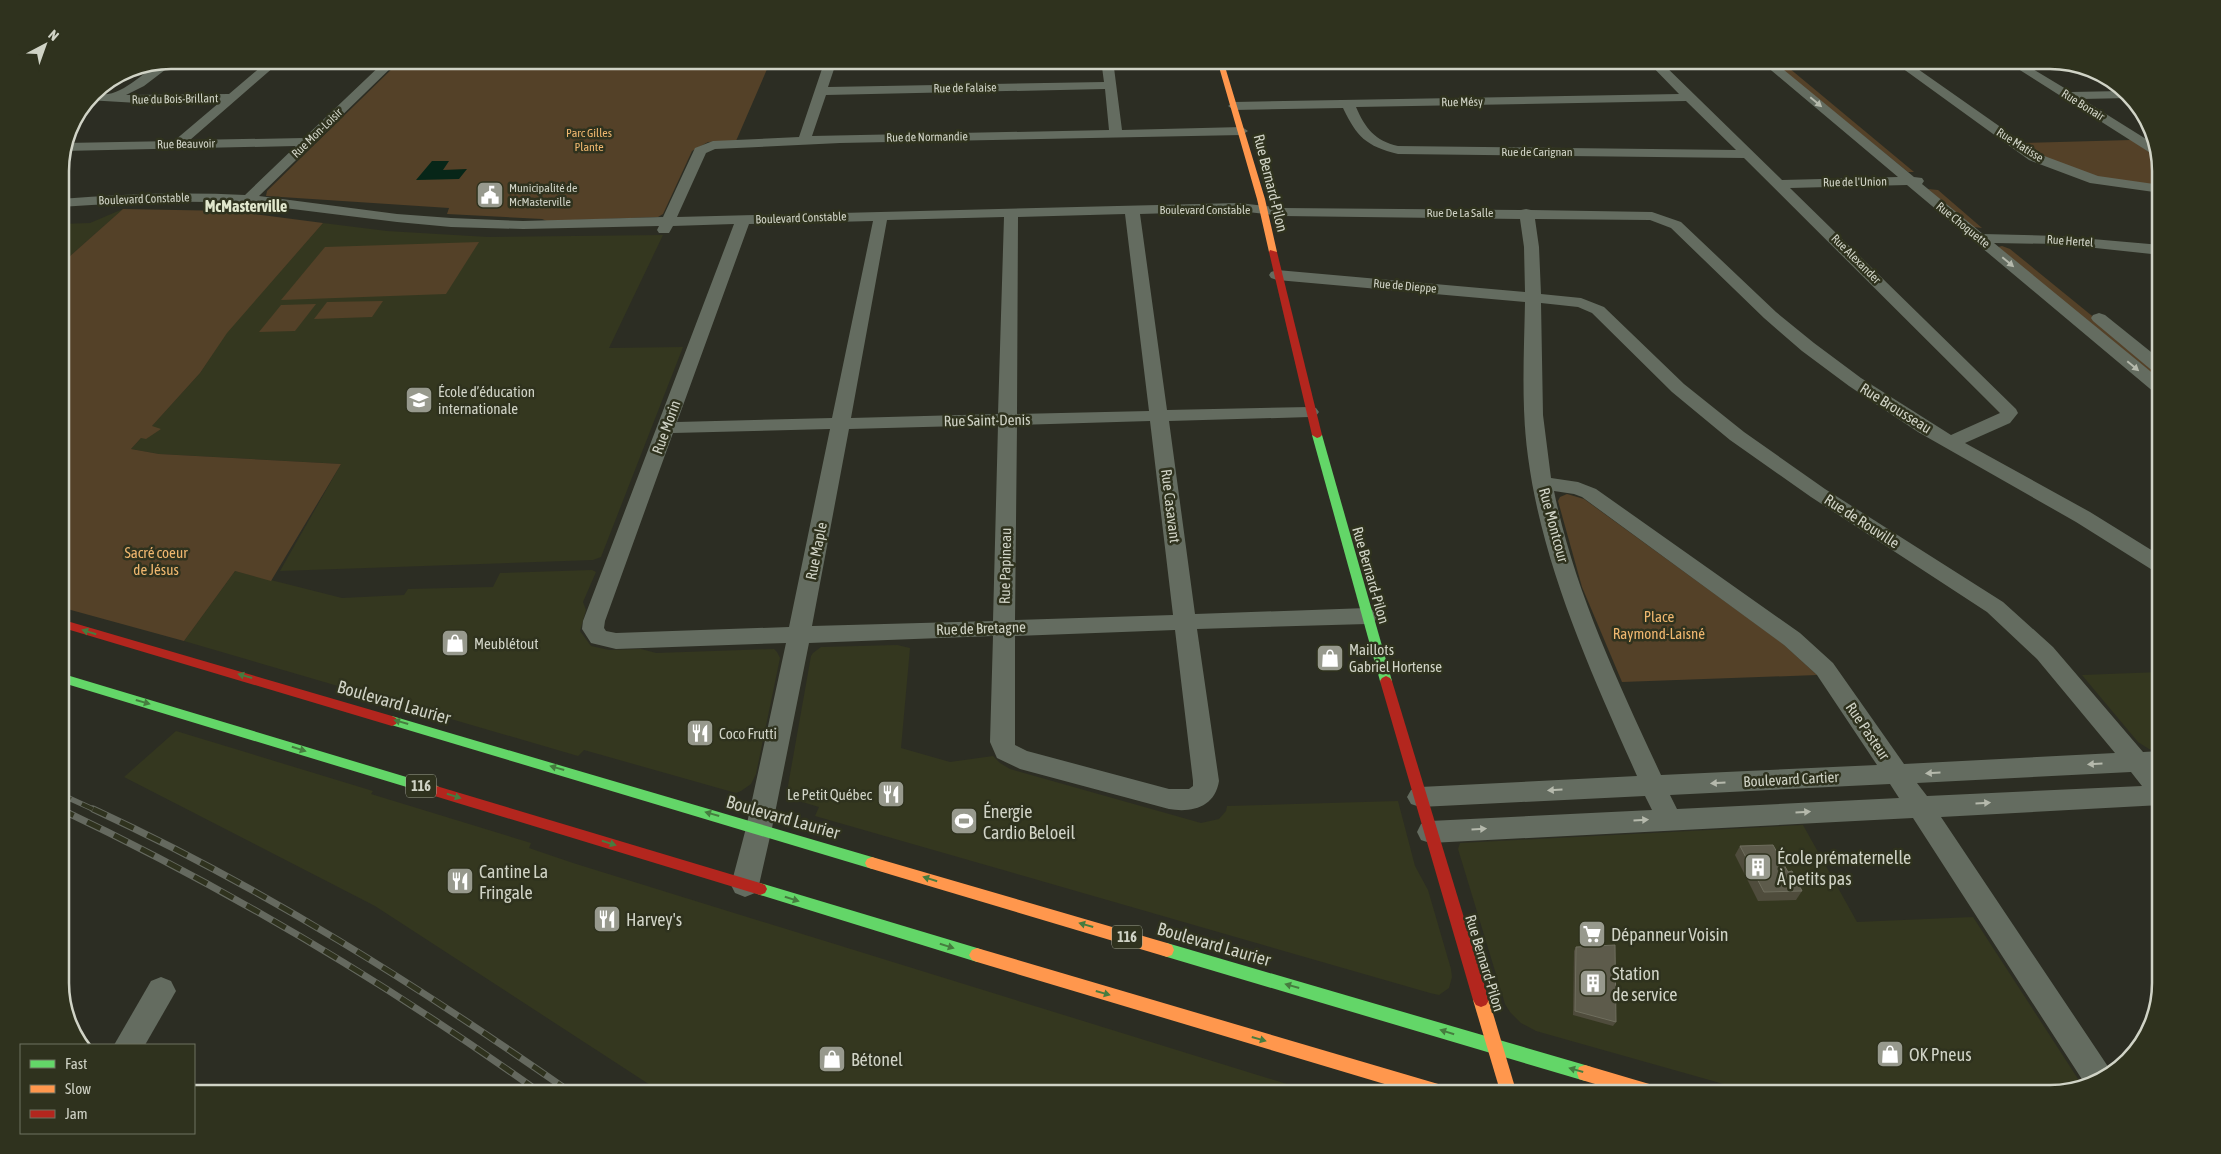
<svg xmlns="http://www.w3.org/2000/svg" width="2221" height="1154" font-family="'Asap Condensed',sans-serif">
<rect width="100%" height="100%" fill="#2c2d23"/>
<g fill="#34371f">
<path d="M123,209L60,265V224L90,223Z"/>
<path d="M323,223L387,231L488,237L663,235L609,348L683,347L601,557L593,560L280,571L341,464L159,454L131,449L200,373L226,333Z"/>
<path d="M592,570L596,572L583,602L586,610L580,631L591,646L609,650L641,649L656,653L774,649L777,652L780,658L756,774L751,784L741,791L736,793L584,750L578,756L184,641L235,571L342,598L404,595L408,589L493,587L500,573Z"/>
<path d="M897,645L910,648L901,748L950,762L993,756L1000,763L1010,769L1201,823L1219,819L1226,811L1227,806L1398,801L1415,866L1428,890L1451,969L1452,977L1449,988L1439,995L1430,993L1024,876L815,816L819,807L786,797L811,656L813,653L821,647Z"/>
<path d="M2161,672V751L2149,749L2138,742L2082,675Z"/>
<path d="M176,731L373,791L371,794L531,843L529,848L573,863L1319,1094H664L375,906L124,777Z"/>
<path d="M1803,825L1857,922L1973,917L2082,1085L2051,1094H1759L1536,1031L1521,1023L1510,1012L1505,1004L1458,849L1460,843Z"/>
</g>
<g fill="#544128">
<path d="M401,60H771L736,141L708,142L692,151L663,214L658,217L547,221L542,219L447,214L449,208L266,196L267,191Z"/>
<path d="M1778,62L1783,63L1914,172H1908L1774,63Z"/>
<path d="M2131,140L2151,153L2161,164V186L2102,178L2042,157L2021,143Z"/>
<path d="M1928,189L1938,190L1982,228L1973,227Z"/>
<path d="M123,209L230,211L323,223L227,333L200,373L152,426L161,429L146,439L141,438L131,449L159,454L341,464L271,581L235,571L184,641L60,607V265Z"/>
<path d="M479,242L446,294L281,300L325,247Z"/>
<path d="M2002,246L2010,249L2161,372V383L1998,247Z"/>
<path d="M383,301L372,317L314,319L327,302Z"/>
<path d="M316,304L295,331L259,332L281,305Z"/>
<path d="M1567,494L1584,499L1782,643L1817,675L1622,682L1582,587L1558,501L1560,497Z"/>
</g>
<path fill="#072618" d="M432,161H449L443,170L467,169L459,179L416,180Z"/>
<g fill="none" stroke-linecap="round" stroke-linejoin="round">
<g fill="#646c60" fill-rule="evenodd">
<path d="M170,60H178L144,86L126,95L229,94L269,60H282L190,140L304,138L386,60H399L259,196L397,214L451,218L523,221L663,217L695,148L713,141L799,137L825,60H837L828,87L1104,82L1101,60H1113L1122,130L1242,127L1248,131L1242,135L840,143L715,149L706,153L677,217L1239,203L1282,208L1521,210L1526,209L1531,210L1652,212L1681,222L1776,312L1814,343L1861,378L1951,435L2000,413L1744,158L1398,154C1366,146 1357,137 1343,108L1234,110L1228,106L1234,102L1679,94L1646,60H1659L1782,180L1898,177L1759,60H1772L1914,177L1922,178L1924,181L1922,184L1983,234L2058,236L2161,245V255L2058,244L1994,243L2161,380V394L2155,393L1907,185L1790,188L2016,409L2018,413L2010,423L1965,443L2090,512L2161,556V573L2154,571L2076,522L1918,432L1849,386L1802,351L1764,318L1671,228L1650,220L1535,219L1539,247L1541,294L1581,298L1604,307L1684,384L1744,432L1825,489L2003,602L2053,647L2143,752L2161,751V771H2159L2161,773V805L1941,817L2113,1074L2085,1084L1913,818L1430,843L1421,840L1417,832L1421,824L1430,821L1652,810L1645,796L1420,807L1411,804L1407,797L1411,790L1420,787L1637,776C1592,674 1543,569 1528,457C1521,406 1524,354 1525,302L1277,280L1271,278L1269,275L1271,272L1277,270L1525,292L1524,247L1520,219L1282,216L1239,211L1140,214L1167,410L1310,407L1316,408L1319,412L1316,416L1310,417L1169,421L1195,614L1367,608L1375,611L1378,616L1375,621L1367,624L1197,629L1219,781C1215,807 1192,813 1169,809L1020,769L997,758L990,742L993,636L809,643L772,828L759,885L755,893L745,897L735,893L731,885L746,828L786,643L616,649L591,643L582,629L583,621L734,224L673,226L669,233H659L657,230L659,226L523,229L451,227L397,222L252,204L246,209L241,210L234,206L236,203C177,200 119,203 60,207V199C122,194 183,192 245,195L296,146L63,151L65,143L174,141L220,102L138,103L87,100L92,93C97,94 103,95 108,94C130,91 149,64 170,60ZM1105,89L1109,130L812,136L826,95ZM1686,101L1736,150L1398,146C1375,141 1365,128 1356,107ZM1125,214L1149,411L1017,414L1018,217ZM1004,217L998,414L851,418L887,220ZM873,221L832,418L677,422L749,224ZM1541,303L1578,307L1592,313L1672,392L1730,440L1811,497L1987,612L2037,659L2115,753L1904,764L1833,663L1800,633L1596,489L1578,482L1551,478L1543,415ZM1150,421L1173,615L1015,620L1017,425ZM998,425L993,621L812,626L849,429ZM830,429L789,627L616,633L606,631L604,628L605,621L673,433ZM1554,491L1574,494L1582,497L1784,645L1817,675L1877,765L1661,775C1619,684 1574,590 1554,491ZM1175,630L1193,781V786L1189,789H1169L1027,751L1015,745V636ZM2131,772L2142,786L1927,796L1917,783ZM1890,784L1899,798L1677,809L1670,795Z"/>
<path d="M1215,60H1296L1290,63L1220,64L1216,63Z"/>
<path d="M1891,60H1905L2039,154L2098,176L2161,185V193L2090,183L2029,160Z"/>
<path d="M2004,60H2018L2071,92L2122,91L2129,98L2082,99L2154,144L2158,155L2152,154Z"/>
<path d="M2099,313L2105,315L2161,360V374L2155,373L2093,321L2091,318L2093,315Z"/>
<path d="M161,977L171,981L176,991L145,1045H114L151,981Z"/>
</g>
<g fill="#63d668" fill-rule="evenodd">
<path d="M1317,432L1322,435L1392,681L1390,684H1382L1380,681L1312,435Z"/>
<path d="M60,673L433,785L438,786L440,790L438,794L433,795L60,682Z"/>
<path d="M392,716L872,857L877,859L879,863L877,867L872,869L388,724L386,721L388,718Z"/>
<path d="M760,883L977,948L982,950L985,955L982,960L977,962L760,895L755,893L753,889L755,885Z"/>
<path d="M1167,943L1585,1065L1591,1067L1593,1073L1591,1079L1585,1081L1167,957L1162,955L1160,950L1162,945Z"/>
</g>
<g fill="#ff974d" fill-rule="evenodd">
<path d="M1217,60H1223L1265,199L1277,252L1276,254L1269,252L1257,199Z"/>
<path d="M872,857L1167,943L1172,945L1174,950L1172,955L1167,957L872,869L867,867L865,863L867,859Z"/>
<path d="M977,948L1445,1086L1451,1088L1453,1094H1418L977,962L972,960L969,955L972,950Z"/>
<path d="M1481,993L1486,995L1489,1000L1517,1094H1501L1473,1000L1476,995Z"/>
<path d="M1585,1065L1656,1086L1662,1088L1664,1094H1629L1585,1081L1579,1079L1577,1073L1579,1067Z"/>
</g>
<g fill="#b3261e" fill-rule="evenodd">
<path d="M1270,250L1277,252L1322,435L1320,437L1317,438L1312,435L1269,252Z"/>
<path d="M60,619L392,716L396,718L398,721L396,724L392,726L60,627Z"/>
<path d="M1386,676L1390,678L1392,681L1489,1000L1486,1005L1481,1007L1476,1005L1473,1000L1380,681L1382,678Z"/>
<path d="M433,785L760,883L765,885L767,889L765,893L760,895L428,794L426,790L428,786Z"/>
</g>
<g stroke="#65695f" stroke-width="5.5">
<g id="rail-far1">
<path d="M60,794L95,810"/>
<path d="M60,809L63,810"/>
</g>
</g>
<g stroke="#65695f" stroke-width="7">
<g id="rail">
<path d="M60,809C231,890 388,984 542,1094"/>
<path d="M93,809C262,887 420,987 573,1094"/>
</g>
</g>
<use href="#rail-far1" stroke="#2f321e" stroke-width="4" stroke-dasharray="12" stroke-linecap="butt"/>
<use href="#rail" stroke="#2f321e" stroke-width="5" stroke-dasharray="15" stroke-linecap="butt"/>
</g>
<g fill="#4f4c3c">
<path d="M1740,846L1788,872L1802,891L1796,900L1758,901L1735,855Z"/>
<path d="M1576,947L1616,1022L1613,1026L1573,1015L1574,951Z"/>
</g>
<g fill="#5d5b4b" stroke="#6f6e5e">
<path d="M1773,845L1788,872L1792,871L1802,891L1764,892L1740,846Z"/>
<path d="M1615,945L1616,1022L1575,1011L1576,947Z"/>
</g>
<defs><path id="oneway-solid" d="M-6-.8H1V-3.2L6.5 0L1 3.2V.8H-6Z" transform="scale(1.25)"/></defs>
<g fill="#b5b9ac">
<use href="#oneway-solid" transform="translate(1816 102) rotate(40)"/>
<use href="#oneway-solid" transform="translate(2008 262) rotate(40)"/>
<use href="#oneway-solid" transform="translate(2133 366) rotate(40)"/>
<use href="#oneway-solid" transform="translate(2095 764) rotate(177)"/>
<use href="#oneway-solid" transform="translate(1933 773) rotate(177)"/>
<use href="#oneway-solid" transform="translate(1718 783) rotate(177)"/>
<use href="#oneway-solid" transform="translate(1555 790) rotate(177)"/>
<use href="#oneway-solid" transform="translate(1983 803) rotate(-3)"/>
<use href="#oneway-solid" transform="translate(1803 812) rotate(-3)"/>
<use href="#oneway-solid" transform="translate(1641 820) rotate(-3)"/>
<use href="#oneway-solid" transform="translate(1479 829) rotate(-3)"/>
</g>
<g fill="#467c3f">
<use href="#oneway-solid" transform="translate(89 632) rotate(-163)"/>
<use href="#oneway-solid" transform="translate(245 676) rotate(-164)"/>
<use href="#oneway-solid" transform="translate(143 702) rotate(16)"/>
<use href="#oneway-solid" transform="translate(401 722) rotate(-164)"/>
<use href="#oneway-solid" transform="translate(299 749) rotate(17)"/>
<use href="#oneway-solid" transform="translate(557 768) rotate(-164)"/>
<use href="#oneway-solid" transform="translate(454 796) rotate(17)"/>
<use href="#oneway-solid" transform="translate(712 814) rotate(-164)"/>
<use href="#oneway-solid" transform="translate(609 843) rotate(17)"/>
<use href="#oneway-solid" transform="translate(930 879) rotate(-163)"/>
<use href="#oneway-solid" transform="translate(792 899) rotate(17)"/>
<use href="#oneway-solid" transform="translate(1086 925) rotate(-164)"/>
<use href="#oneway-solid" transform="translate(947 946) rotate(17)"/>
<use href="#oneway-solid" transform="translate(1292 986) rotate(-164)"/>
<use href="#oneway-solid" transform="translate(1103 993) rotate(16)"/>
<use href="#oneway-solid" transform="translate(1447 1032) rotate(-163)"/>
<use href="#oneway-solid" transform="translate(1259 1039) rotate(16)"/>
<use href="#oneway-solid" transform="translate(1576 1070) rotate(-164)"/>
</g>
<defs>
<g id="civic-square" transform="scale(1.4375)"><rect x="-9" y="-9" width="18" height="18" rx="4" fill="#97998d" stroke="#2f321e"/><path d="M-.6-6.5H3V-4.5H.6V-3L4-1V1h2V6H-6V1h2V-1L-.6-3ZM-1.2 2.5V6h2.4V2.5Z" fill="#fff"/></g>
<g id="school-square" transform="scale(1.4375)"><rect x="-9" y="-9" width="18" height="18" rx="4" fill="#97998d" stroke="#2f321e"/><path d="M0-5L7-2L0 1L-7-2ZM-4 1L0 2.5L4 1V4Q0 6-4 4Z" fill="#fff"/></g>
<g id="shop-square" transform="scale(1.4375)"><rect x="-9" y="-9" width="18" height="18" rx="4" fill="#97998d" stroke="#2f321e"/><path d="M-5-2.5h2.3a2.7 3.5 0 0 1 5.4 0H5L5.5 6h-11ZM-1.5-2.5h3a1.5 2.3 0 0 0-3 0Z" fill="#fff"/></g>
<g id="restaurant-square" transform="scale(1.4375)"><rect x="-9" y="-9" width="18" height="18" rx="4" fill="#97998d" stroke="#2f321e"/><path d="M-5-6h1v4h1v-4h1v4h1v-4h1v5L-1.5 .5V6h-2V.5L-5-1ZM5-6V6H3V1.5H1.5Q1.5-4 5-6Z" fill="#fff"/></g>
<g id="stadium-square" transform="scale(1.4375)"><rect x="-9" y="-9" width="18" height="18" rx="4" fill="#97998d" stroke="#2f321e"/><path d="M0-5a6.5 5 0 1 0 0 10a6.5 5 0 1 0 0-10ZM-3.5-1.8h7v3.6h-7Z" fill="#fff"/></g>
<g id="building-square" transform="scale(1.4375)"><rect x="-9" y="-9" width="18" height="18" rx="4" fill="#97998d" stroke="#2f321e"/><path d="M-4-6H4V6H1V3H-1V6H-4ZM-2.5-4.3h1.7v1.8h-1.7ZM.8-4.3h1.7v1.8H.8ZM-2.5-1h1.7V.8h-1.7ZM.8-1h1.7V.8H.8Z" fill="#fff"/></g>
<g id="supermarket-square" transform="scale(1.4375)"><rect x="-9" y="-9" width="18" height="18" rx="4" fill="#97998d" stroke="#2f321e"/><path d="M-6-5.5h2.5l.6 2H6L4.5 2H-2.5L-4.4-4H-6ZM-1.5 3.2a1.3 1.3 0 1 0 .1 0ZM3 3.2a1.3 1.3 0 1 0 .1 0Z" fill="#fff"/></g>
</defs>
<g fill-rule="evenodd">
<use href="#civic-square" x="490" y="195"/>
<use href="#school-square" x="419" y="400"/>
<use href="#shop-square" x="455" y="643"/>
<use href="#shop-square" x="1330" y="658"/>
<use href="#restaurant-square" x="700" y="733"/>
<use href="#restaurant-square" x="891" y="794"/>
<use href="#stadium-square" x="964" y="821"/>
<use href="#building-square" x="1758" y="867"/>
<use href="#restaurant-square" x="460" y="881"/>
<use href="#restaurant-square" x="607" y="919"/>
<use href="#supermarket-square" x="1592" y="934"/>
<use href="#building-square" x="1593" y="983"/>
<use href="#shop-square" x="1890" y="1054"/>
<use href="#shop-square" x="832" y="1059"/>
</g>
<g text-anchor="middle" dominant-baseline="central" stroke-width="5" stroke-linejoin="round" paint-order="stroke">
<g font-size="12" fill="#d0d3c6" stroke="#2f321e">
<text transform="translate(965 88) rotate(-1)">Rue de Falaise</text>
<text transform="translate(175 99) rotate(-1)">Rue du Bois-Brillant</text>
<text transform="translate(1462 102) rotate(-1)">Rue Mésy</text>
<text transform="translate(2083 105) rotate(32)">Rue Bonair</text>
<text transform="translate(317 133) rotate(-44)">Rue Mon-Loisir</text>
<text transform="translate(927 137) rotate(-1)">Rue de Normandie</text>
<text transform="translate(186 144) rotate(-1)">Rue Beauvoir</text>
<text transform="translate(2020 145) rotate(32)">Rue Matisse</text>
<text x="1537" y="152">Rue de Carignan</text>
<text transform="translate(1855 182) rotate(-1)">Rue de l'Union</text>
<text transform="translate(144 199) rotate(-2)">Boulevard Constable</text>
<text x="1205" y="210">Boulevard Constable</text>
<text x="1460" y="213">Rue De La Salle</text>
<text transform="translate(801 218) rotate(-2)">Boulevard Constable</text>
<text transform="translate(1963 225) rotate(39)">Rue Choquette</text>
<text transform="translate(2070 241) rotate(4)">Rue Hertel</text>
<text transform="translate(1856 259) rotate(45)">Rue Alexander</text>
<text transform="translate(1405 286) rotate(5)">Rue de Dieppe</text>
</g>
<g font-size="12" fill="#efb76f" stroke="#2f321e">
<text x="589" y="133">Parc Gilles<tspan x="589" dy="14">Plante</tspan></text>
</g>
<g font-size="12" fill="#d0d3c6" stroke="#2f321e" text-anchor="start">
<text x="509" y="188">Municipalité de<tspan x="509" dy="14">McMasterville</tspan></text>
</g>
<g fill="#2f321e" stroke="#a0a394" stroke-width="1">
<rect x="406" y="774.5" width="30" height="23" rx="4"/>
<rect x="1112" y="925.5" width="30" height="23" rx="4"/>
</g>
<g font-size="14" font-weight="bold" fill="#d0d3c6">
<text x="421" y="786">116</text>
<text x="1127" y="937">116</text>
</g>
<g font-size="15" fill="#d0d3c6" stroke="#2f321e">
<text transform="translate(1271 183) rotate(76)">Rue Bernard-Pilon</text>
<text transform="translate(1896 408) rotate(32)">Rue Brousseau</text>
<text transform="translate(987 420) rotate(-1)">Rue Saint-Denis</text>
<text transform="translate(666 427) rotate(-70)">Rue Morin</text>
<text transform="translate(1171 506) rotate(83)">Rue Casavant</text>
<text transform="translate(1862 521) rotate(33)">Rue de Rouville</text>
<text transform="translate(1554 525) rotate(75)">Rue Montcour</text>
<text transform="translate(816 551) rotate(-79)">Rue Maple</text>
<text transform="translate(1005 566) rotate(-89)">Rue Papineau</text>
<text transform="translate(1371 575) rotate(74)">Rue Bernard-Pilon</text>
<text transform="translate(981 628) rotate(-2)">Rue de Bretagne</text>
<text transform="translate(1868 731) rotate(56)">Rue Pasteur</text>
<text transform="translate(1791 779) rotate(-3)">Boulevard Cartier</text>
<text transform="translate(1485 963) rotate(73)">Rue Bernard-Pilon</text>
</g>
<g font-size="15" fill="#d0d3c6" stroke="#2f321e" text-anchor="start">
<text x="438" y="391">École d’éducation<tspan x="438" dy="17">internationale</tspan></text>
<text x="474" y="643">Meublétout</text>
<text x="1349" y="649">Maillots<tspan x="1349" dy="17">Gabriel Hortense</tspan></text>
<text x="719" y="733">Coco Frutti</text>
<text x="872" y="794" text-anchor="end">Le Petit Québec</text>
</g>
<g font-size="15" fill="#efb76f" stroke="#2f321e">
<text x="156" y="552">Sacré coeur<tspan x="156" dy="17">de Jésus</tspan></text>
<text x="1659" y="616">Place<tspan x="1659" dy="17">Raymond-Laisné</tspan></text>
</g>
<g font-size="16" font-weight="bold" fill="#e1e7cd" stroke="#2f321e">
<text x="246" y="206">McMasterville</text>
</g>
<g font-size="18" fill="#d0d3c6" stroke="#2f321e">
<text transform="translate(394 702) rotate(16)">Boulevard Laurier</text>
<text transform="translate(783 817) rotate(16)">Boulevard Laurier</text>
<text transform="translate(1214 944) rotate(16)">Boulevard Laurier</text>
</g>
<g font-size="18" fill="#d0d3c6" stroke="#2f321e" text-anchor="start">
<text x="983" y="811">Énergie<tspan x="983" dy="21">Cardio Beloeil</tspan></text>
<text x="1777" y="857">École prématernelle<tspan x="1777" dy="21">À petits pas</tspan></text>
<text x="479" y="871">Cantine La<tspan x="479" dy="21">Fringale</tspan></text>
<text x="626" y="919">Harvey's</text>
<text x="1611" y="934">Dépanneur Voisin</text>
<text x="1612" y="973">Station<tspan x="1612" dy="21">de service</tspan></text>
<text x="1909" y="1054">OK Pneus</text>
<text x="851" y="1059">Bétonel</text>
</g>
</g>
<path d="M0 0H2221V1154H0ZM171 69H2050A102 102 0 0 1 2152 171V983A102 102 0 0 1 2050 1085H171A102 102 0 0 1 69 983V171A102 102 0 0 1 171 69Z" fill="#2f321e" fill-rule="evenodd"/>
<path fill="none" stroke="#d0d3c6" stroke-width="2.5" d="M171 69H2050A102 102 0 0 1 2152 171V983A102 102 0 0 1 2050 1085H171A102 102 0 0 1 69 983V171A102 102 0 0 1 171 69Z"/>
<rect x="20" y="1044" width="175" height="90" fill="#2f321e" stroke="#6f7261"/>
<rect x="30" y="1060" width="25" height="8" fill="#63d668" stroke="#6f7261"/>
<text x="65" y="1069" font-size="15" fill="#d0d3c6">Fast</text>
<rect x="30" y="1085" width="25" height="8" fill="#ff974d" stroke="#6f7261"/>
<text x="65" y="1094" font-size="15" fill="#d0d3c6">Slow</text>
<rect x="30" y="1110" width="25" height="8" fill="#b3261e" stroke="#6f7261"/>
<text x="65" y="1119" font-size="15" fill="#d0d3c6">Jam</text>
<g transform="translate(45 45) rotate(41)" stroke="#2f321e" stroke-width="4" paint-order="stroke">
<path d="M0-4L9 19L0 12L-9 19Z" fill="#d0d3c6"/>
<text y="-8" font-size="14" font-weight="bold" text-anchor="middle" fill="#d0d3c6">N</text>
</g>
</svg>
